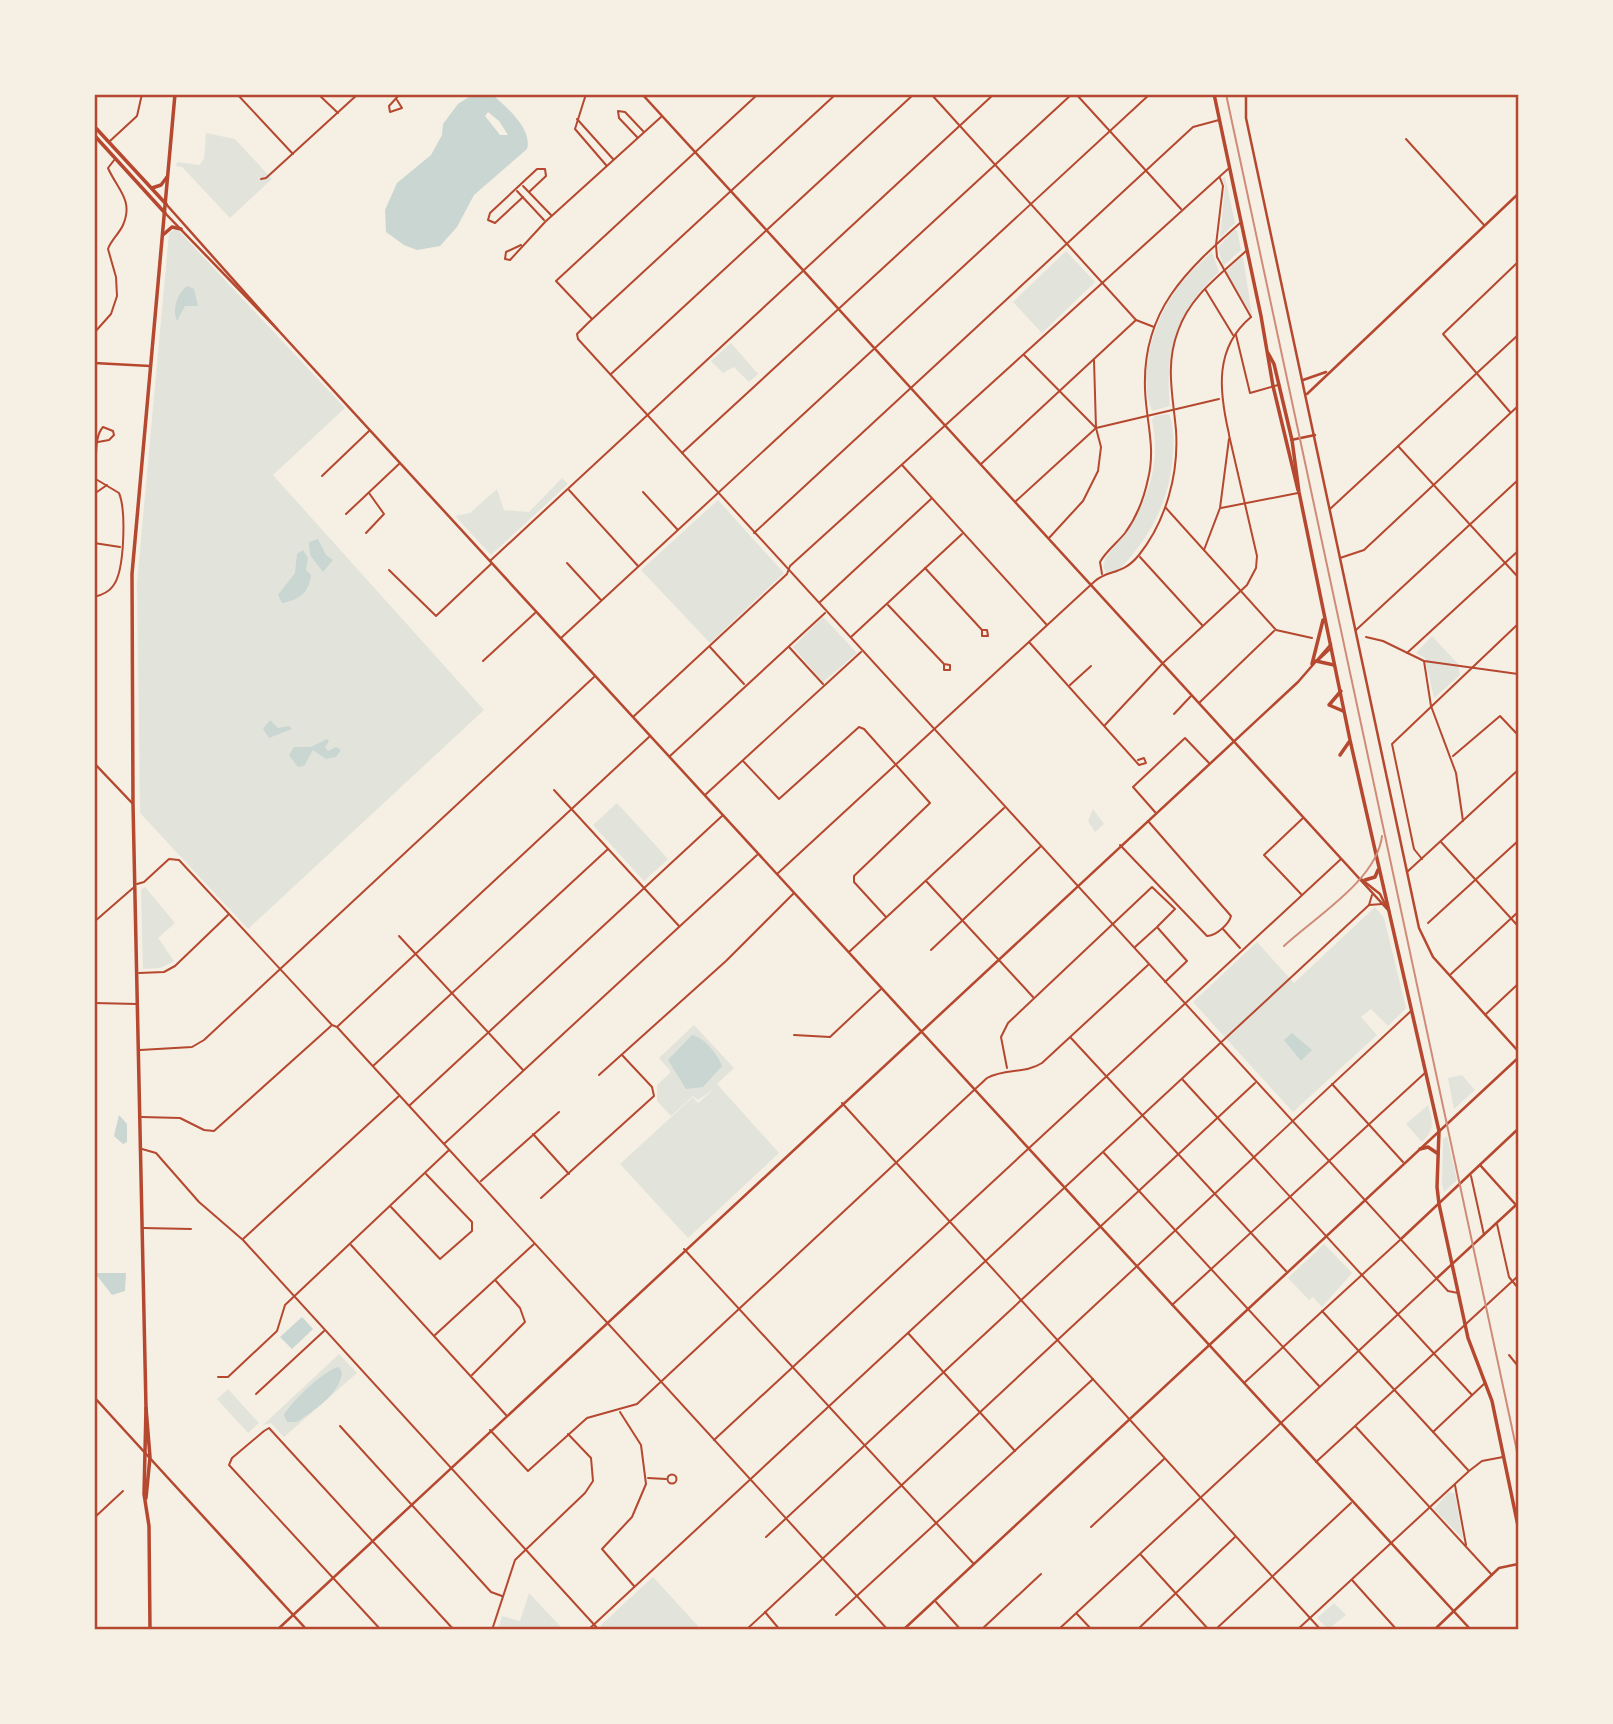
<svg xmlns="http://www.w3.org/2000/svg" width="1613" height="1724" font-family="'Exo 2',sans-serif">
<rect width="100%" height="100%" fill="#f6efe4"/>
<g fill="#e2e4dc">
<path d="M206,133L235,139L272,179L230,218L182,167L176,166L177,162L199,165L204,159Z"/>
<path d="M1225,177L1235,223L1220,238L1225,186L1222,179Z"/>
<path d="M174,230H178L345,408L273,475L484,710L248,929L140,813L137,583L169,233Z"/>
<path d="M1234,230H1237L1241,250L1223,266L1218,247Z"/>
<path d="M1066,251L1095,282L1042,333L1013,302Z"/>
<path d="M1212,252L1219,272C1179,308 1164,352 1170,406L1152,411C1136,373 1156,314 1181,283C1190,272 1202,262 1212,252Z"/>
<path d="M1240,257H1243L1252,315L1226,272Z"/>
<path d="M731,343L758,374L749,382L734,367L723,373L711,361Z"/>
<path d="M1169,414C1175,429 1174,448 1172,463C1167,508 1147,541 1116,573H1107L1103,567L1105,559C1139,516 1164,477 1152,420L1155,416Z"/>
<path d="M562,478L568,484L491,555L455,516L470,513L497,489L504,510L529,512Z"/>
<path d="M718,500L784,573L710,643L641,570Z"/>
<path d="M823,617L857,653L823,682L793,647Z"/>
<path d="M1432,636L1458,664L1460,675L1434,698L1425,658L1416,653Z"/>
<path d="M617,803L668,859L644,881L593,825Z"/>
<path d="M1093,809L1104,824L1095,832L1088,821Z"/>
<path d="M145,887L175,923L158,938L174,961L160,968L143,969L141,890Z"/>
<path d="M1375,907L1384,918L1406,1008L1388,1026L1371,1009L1361,1017L1377,1035L1293,1112L1193,1002L1257,942L1294,983Z"/>
<path d="M694,1025L734,1068L717,1084L779,1153L688,1238L620,1164L693,1097L698,1103L715,1088L698,1100L693,1096L671,1116L657,1101V1085L671,1072L659,1058Z"/>
<path d="M1462,1075L1475,1090L1454,1109L1448,1078Z"/>
<path d="M1428,1105C1433,1122 1435,1129 1422,1142L1406,1124Z"/>
<path d="M1447,1136L1457,1180L1444,1192L1442,1184L1443,1139Z"/>
<path d="M1324,1244L1352,1273L1322,1307L1313,1297L1309,1300L1288,1278Z"/>
<path d="M339,1354L357,1373L284,1437L271,1423L263,1425Z"/>
<path d="M228,1389L259,1423L248,1433L217,1399Z"/>
<path d="M1449,1492L1455,1494L1463,1539L1434,1509Z"/>
<path d="M653,1577L698,1626L694,1630L605,1629L601,1625Z"/>
<path d="M529,1593L563,1629H498L502,1616L520,1621Z"/>
<path d="M1334,1603L1346,1615L1328,1629L1317,1618Z"/>
</g>
<g fill="#c9d6d2" fill-rule="evenodd">
<path d="M493,95C506,107 533,129 527,149L474,195L457,227L440,246L417,250L404,245L386,232L385,210L397,183L431,155L442,135L443,124L458,104L472,95ZM488,112L499,121L508,135H500L485,116Z"/>
<path d="M188,286L194,289L198,306H185L177,321C172,310 177,292 188,286Z"/>
<path d="M318,539L326,555L333,560L323,572L310,555L309,542Z"/>
<path d="M303,550L308,558L306,570L311,575C309,593 299,600 282,603L278,595L295,573L297,554Z"/>
<path d="M270,720L278,728L289,726L292,729L269,738L263,729Z"/>
<path d="M327,739L329,741L325,747L328,751L336,747L341,750L336,757L326,759L313,750L304,766L298,767L289,755L294,747H311Z"/>
<path d="M1292,1033L1312,1050L1301,1061L1284,1040Z"/>
<path d="M692,1035C705,1038 717,1054 722,1066L703,1087L686,1089L668,1060Z"/>
<path d="M119,1115L127,1124V1142L123,1144L114,1136Z"/>
<path d="M95,1273H126L125,1291L112,1295Z"/>
<path d="M302,1317L313,1329L292,1349L280,1337Z"/>
<path d="M339,1367L342,1373C339,1395 314,1410 297,1422H287L284,1415C291,1402 325,1369 339,1367Z"/>
</g>
<g fill="none" stroke-linecap="round" stroke-linejoin="round">
<g stroke="#b5482f" stroke-width="2">
<path d="M237,94L293,154"/>
<path d="M318,94L338,113"/>
<path d="M586,94L575,129L606,165"/>
<path d="M836,94L588,323L577,334L578,339L1448,1291L1458,1293"/>
<path d="M931,94L1136,320L1154,327"/>
<path d="M1076,94L1181,209"/>
<path d="M397,100L402,108L390,112L389,106L400,94"/>
<path d="M577,119L613,159"/>
<path d="M637,137L619,118L618,111L625,112L643,131"/>
<path d="M1406,139L1484,225"/>
<path d="M110,141L137,116L142,94"/>
<path d="M1220,178L1223,186L1216,245L1217,257L1251,317"/>
<path d="M261,179L266,178L358,94"/>
<path d="M523,186L551,215"/>
<path d="M517,191L544,220"/>
<path d="M523,197L495,223L488,220L490,213L537,169H545L546,176L529,192"/>
<path d="M521,245L506,252L505,259L510,260L545,222L661,117"/>
<path d="M1205,289L1233,335"/>
<path d="M592,319L556,281L758,94"/>
<path d="M94,333L111,314L117,296L116,277L108,249C111,240 119,234 123,225C134,200 117,189 108,168L115,159"/>
<path d="M1236,335L1250,393L1278,385"/>
<path d="M1024,355L1095,427"/>
<path d="M611,374L914,94"/>
<path d="M1510,412L1443,334L1518,262"/>
<path d="M1229,434C1219,391 1214,348 1251,317"/>
<path d="M1398,446L1518,577"/>
<path d="M682,453L1072,94"/>
<path d="M981,464L1136,320"/>
<path d="M902,465L1046,624"/>
<path d="M94,475C98,460 93,438 103,427L113,431L114,435L109,440L98,442"/>
<path d="M322,476L369,431"/>
<path d="M94,478L119,493C126,510 125,571 113,586C109,592 102,595 94,597"/>
<path d="M569,490L638,566"/>
<path d="M643,492L677,529"/>
<path d="M94,494L107,485"/>
<path d="M1016,501L1096,428L1219,399"/>
<path d="M1166,508L1276,630L1312,638"/>
<path d="M1221,508L1298,493"/>
<path d="M1330,509L1518,335"/>
<path d="M346,514L399,464"/>
<path d="M366,533L384,514L369,493"/>
<path d="M754,533L1193,127L1219,120"/>
<path d="M1049,538L1083,501L1098,471L1101,447L1096,428L1094,360"/>
<path d="M94,543L120,547"/>
<path d="M1204,550L1220,508L1229,439"/>
<path d="M1140,557L1202,625"/>
<path d="M1340,558L1364,550L1518,406"/>
<path d="M490,561L994,94"/>
<path d="M567,563L601,600"/>
<path d="M925,568L982,630V636H988L987,630H982"/>
<path d="M389,570L436,616L491,564"/>
<path d="M1102,574L1100,562C1106,551 1117,543 1125,533C1136,518 1144,498 1148,479C1156,447 1146,421 1145,389C1142,310 1186,271 1240,223"/>
<path d="M820,602L931,499"/>
<path d="M888,605L944,664L950,665V670H944V664"/>
<path d="M1356,630L1518,480"/>
<path d="M851,637L962,534"/>
<path d="M1366,637L1383,641L1424,661L1518,674"/>
<path d="M561,638L1150,94"/>
<path d="M1029,642L1139,765L1146,763L1144,758L1138,760"/>
<path d="M710,647L744,684"/>
<path d="M789,647L823,684"/>
<path d="M1407,653L1518,551"/>
<path d="M483,661L535,613"/>
<path d="M1424,661L1431,706L1456,773L1463,821"/>
<path d="M1070,685L1091,666"/>
<path d="M1200,702L1274,631"/>
<path d="M1174,714L1191,696"/>
<path d="M633,717L787,574L790,566L1228,169"/>
<path d="M1105,725L1163,663L1247,585L1256,568L1257,556L1229,435"/>
<path d="M670,756L825,613"/>
<path d="M1453,756L1500,716L1518,735"/>
<path d="M743,761L779,799L859,727L864,729L930,803L854,876V882L886,917"/>
<path d="M554,790L679,926"/>
<path d="M705,795L861,652"/>
<path d="M1155,812L1133,787L1185,738L1209,763"/>
<path d="M1441,842L1518,926"/>
<path d="M1120,845L1207,936C1216,936 1229,924 1231,916L1148,821"/>
<path d="M1422,859L1414,849L1392,744L1518,624"/>
<path d="M1407,872L1518,770"/>
<path d="M777,874L1095,581C1109,569 1122,576 1139,555C1166,521 1179,474 1176,430C1173,396 1165,365 1178,331C1190,296 1220,275 1246,251"/>
<path d="M926,881L1033,997"/>
<path d="M137,884L144,882L169,859L179,860L332,1025L337,1027L888,1630"/>
<path d="M1301,894L1264,855L1303,818"/>
<path d="M1372,895L1369,905L1382,904"/>
<path d="M94,922L133,888"/>
<path d="M1428,923L1518,841"/>
<path d="M1223,929L1240,948"/>
<path d="M399,936L523,1070"/>
<path d="M1135,947L1156,928"/>
<path d="M931,950L1040,847"/>
<path d="M849,952L1004,808"/>
<path d="M139,973L164,972L175,966L228,915"/>
<path d="M1451,974L1518,912"/>
<path d="M94,1003L137,1004"/>
<path d="M1486,1014L1518,984"/>
<path d="M338,1026L649,737"/>
<path d="M794,1035L830,1037L881,989"/>
<path d="M1071,1038L1286,1271"/>
<path d="M140,1050L192,1047L204,1040L594,677"/>
<path d="M373,1066L608,849"/>
<path d="M1007,1068L1001,1037L1008,1023L1152,887L1175,909L1157,927L1187,961L1165,982"/>
<path d="M599,1075L726,961L794,893"/>
<path d="M1182,1079L1472,1395"/>
<path d="M1332,1084L1403,1162"/>
<path d="M842,1103L1321,1630"/>
<path d="M410,1105L722,816"/>
<path d="M142,1117L180,1118L204,1130L214,1131L331,1026"/>
<path d="M533,1134L569,1174"/>
<path d="M445,1143L757,855"/>
<path d="M142,1149L156,1153L199,1202L243,1240L599,1630"/>
<path d="M1104,1153L1319,1386"/>
<path d="M1471,1176L1484,1235"/>
<path d="M481,1181L559,1112"/>
<path d="M541,1198L654,1096L652,1087L622,1055"/>
<path d="M1518,1203L1516,1205L1518,1208"/>
<path d="M391,1207L440,1259L472,1231V1222L426,1174"/>
<path d="M1497,1224L1509,1277L1518,1288"/>
<path d="M143,1228L191,1229"/>
<path d="M243,1239L399,1096"/>
<path d="M351,1245L506,1415"/>
<path d="M684,1249L973,1563"/>
<path d="M1172,1305L1426,1072"/>
<path d="M1322,1311L1468,1470"/>
<path d="M908,1333L1015,1451"/>
<path d="M435,1335L534,1244"/>
<path d="M1509,1355L1518,1366"/>
<path d="M472,1375L525,1322L520,1308L496,1281"/>
<path d="M218,1377H228L277,1331L285,1305L449,1150"/>
<path d="M1244,1383L1400,1240"/>
<path d="M256,1394L324,1331"/>
<path d="M620,1412L641,1445L646,1484L632,1517L602,1549L634,1586"/>
<path d="M340,1426L491,1592L502,1596"/>
<path d="M1356,1427L1492,1575"/>
<path d="M490,1430L528,1471L587,1418L637,1404L987,1078C1005,1068 1025,1074 1042,1063L1148,965"/>
<path d="M1433,1432L1485,1383"/>
<path d="M714,1440L1341,859"/>
<path d="M1316,1462L1518,1276"/>
<circle cx="672" cy="1479" r="4.5"/>
<path d="M648,1478L666,1479"/>
<path d="M1455,1485L1466,1545"/>
<path d="M94,1518L123,1491"/>
<path d="M1091,1527L1164,1459"/>
<path d="M766,1537L1255,1083"/>
<path d="M1141,1555L1209,1630"/>
<path d="M1352,1580L1397,1630"/>
<path d="M936,1602L961,1630"/>
<path d="M765,1612L780,1630"/>
<path d="M1077,1614L1092,1630"/>
<path d="M836,1615L1093,1379"/>
<path d="M381,1630L229,1465L232,1458L264,1431L269,1428L454,1630"/>
<path d="M492,1630L515,1560L585,1493L593,1481L591,1458L568,1434"/>
<path d="M588,1630L1369,905"/>
<path d="M746,1630L1411,1011"/>
<path d="M981,1630L1041,1574"/>
<path d="M1058,1630L1436,1279"/>
<path d="M1137,1630L1235,1537"/>
<path d="M1215,1630L1351,1503"/>
<path d="M1297,1630L1469,1471L1482,1461L1503,1457"/>
</g>
<g stroke="#b5482f" stroke-width="2.5">
<path d="M1246,94V118L1419,928L1433,957L1518,1051"/>
<path d="M1303,380L1326,372"/>
<path d="M1307,394L1518,194"/>
<path d="M1291,440L1315,435"/>
<path d="M1318,660L1331,648"/>
<path d="M920,1030L1471,1630"/>
<path d="M1401,1239L1518,1129"/>
<path d="M1437,1278L1516,1205L1480,1165"/>
<path d="M94,1397L307,1630"/>
<path d="M277,1630L1298,682L1331,644"/>
<path d="M1434,1630L1499,1568L1518,1564"/>
</g>
<g stroke="#b5482f" stroke-width="2.5">
<path d="M642,94L1389,911"/>
<path d="M166,204L278,330"/>
<path d="M165,213L278,330L920,1030"/>
<path d="M94,363L150,366"/>
<path d="M94,763L133,804"/>
<path d="M1361,879L1380,894L1387,908"/>
<path d="M903,1630L1518,1058"/>
</g>
<g stroke="#b5482f" stroke-width="3.5">
<path d="M1214,94L1261,316L1273,386L1298,490"/>
<path d="M94,126L166,204"/>
<path d="M94,135L165,213"/>
<path d="M152,188L161,185L167,177"/>
<path d="M164,234L172,227L181,229"/>
<path d="M1268,353L1274,364L1292,440L1299,492L1350,740L1439,1131L1437,1187L1439,1204L1468,1338L1492,1401L1518,1526"/>
<path d="M1316,661L1334,665"/>
<path d="M1312,664L1323,620"/>
<path d="M1341,691L1329,705L1343,711"/>
<path d="M1340,755L1349,742"/>
<path d="M1365,880L1375,877L1378,870"/>
<path d="M1420,1149L1428,1147L1437,1153"/>
<path d="M146,1408L150,1457L146,1498"/>
<path d="M150,1630L149,1526L144,1494L146,1408L133,804L132,574L175,94"/>
</g>
<g stroke="#cf8b77" stroke-width="2">
<path d="M1226,94L1518,1456"/>
<path d="M1284,946C1315,917 1377,880 1382,836"/>
</g>
</g>
<rect width="1613" height="1724" fill="none" stroke="#f6efe4" stroke-width="192"/>
<rect x="96" y="96" width="1421" height="1532" fill="none" stroke="#b5482f" stroke-width="2.5"/>
</svg>
